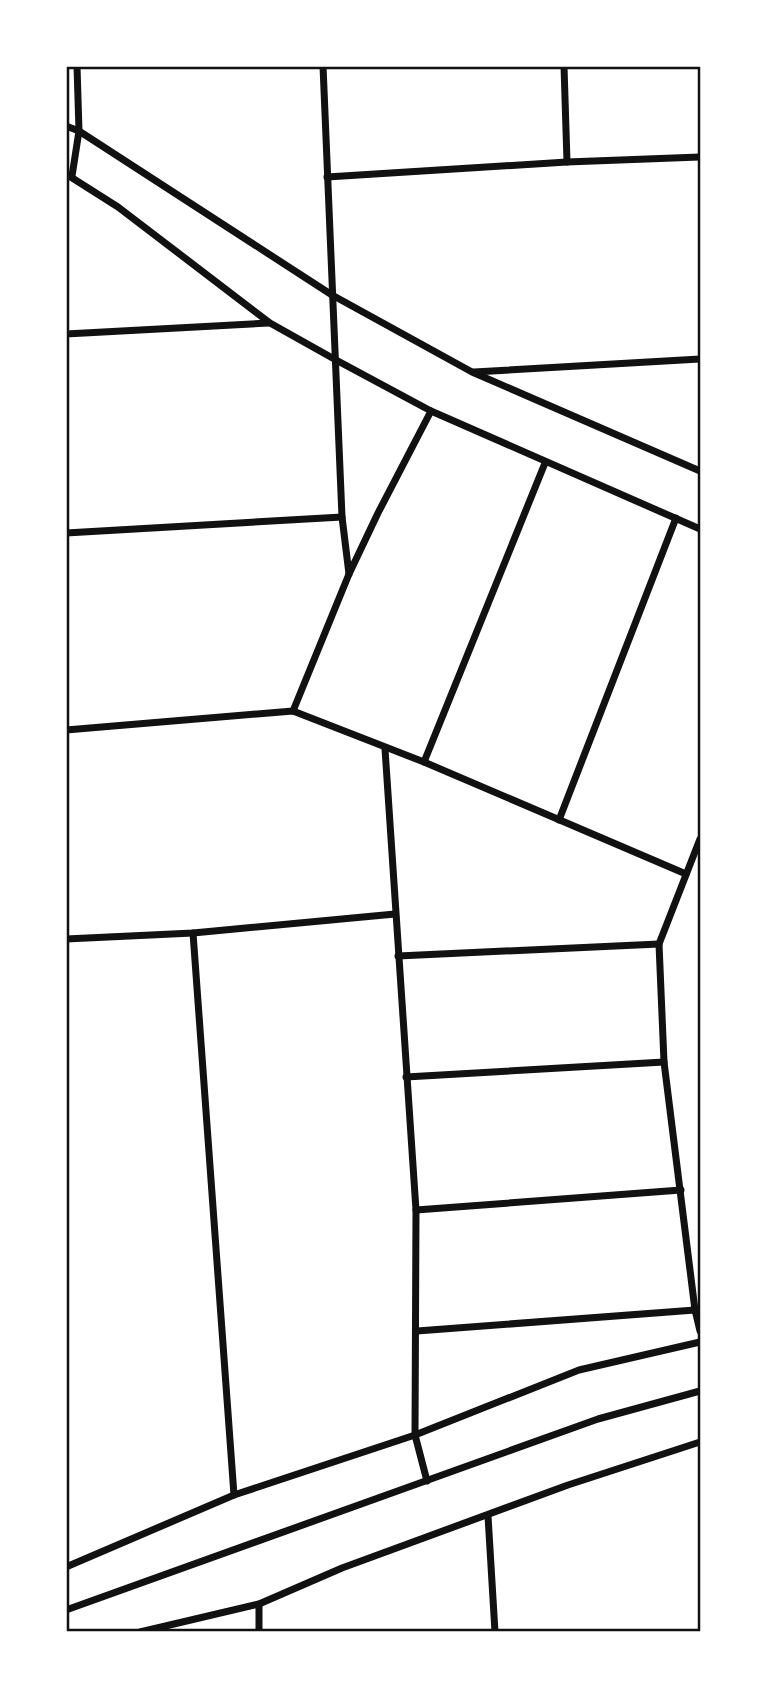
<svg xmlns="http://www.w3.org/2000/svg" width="767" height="1698" font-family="'Exo 2',sans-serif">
<rect width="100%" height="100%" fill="#fff"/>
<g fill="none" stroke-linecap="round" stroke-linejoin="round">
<g stroke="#111" stroke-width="7">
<path d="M323,66L342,517L349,574"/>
<path d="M564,66L567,162"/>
<path d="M66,126L79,131L332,295L472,372L700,471"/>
<path d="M66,174L118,207L270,323L336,360L431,411L700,529"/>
<path d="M72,176L79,131L77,66"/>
<path d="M327,177L567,162L700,157"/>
<path d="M66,334L269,323"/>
<path d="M474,372L700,359"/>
<path d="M66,533L342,517"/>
<path d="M293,711L349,574L378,513L431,411"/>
<path d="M66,730L293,711L424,762L686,874"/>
<path d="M385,749L416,1210L415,1435L427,1481"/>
<path d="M424,762L545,463"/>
<path d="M559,820L676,518"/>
<path d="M700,839L659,944L664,1062L695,1310L700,1331"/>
<path d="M193,933L234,1495"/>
<path d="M66,939L193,933L395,914"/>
<path d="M398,956L659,944"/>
<path d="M406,1077L664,1062"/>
<path d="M416,1210L681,1190"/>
<path d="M417,1331L695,1310"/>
<path d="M488,1516L495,1632"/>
<path d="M66,1567L234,1495L415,1435L579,1370L700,1342"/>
<path d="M66,1610L598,1419L700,1391"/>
<path d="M140,1632L259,1604L342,1568L568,1485L700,1442"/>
<path d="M259,1632V1604"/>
</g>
</g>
<rect width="767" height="1698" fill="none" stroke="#ffffff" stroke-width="136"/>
<rect x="68" y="68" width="631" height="1562" fill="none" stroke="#111" stroke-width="2.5"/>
</svg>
